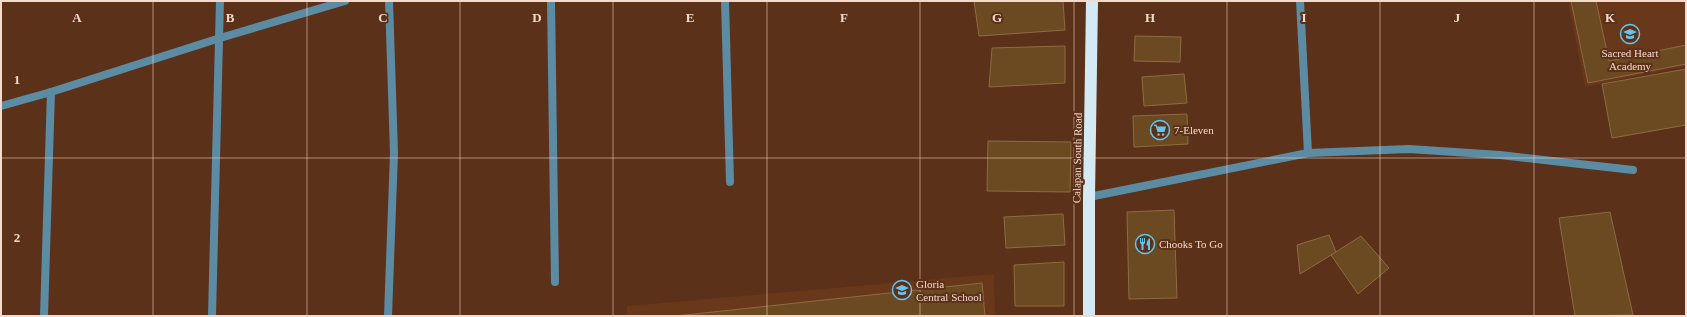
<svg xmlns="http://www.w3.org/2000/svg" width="1687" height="317" font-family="'Times New Roman',serif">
<rect width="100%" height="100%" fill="#5c3119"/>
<g fill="#69371a">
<path d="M1568,1H1686V66L1585,87Z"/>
<path d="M994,274L995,316H627V306Z"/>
</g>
<g fill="#6b4921" stroke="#8f6b43">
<path d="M974,1H1063L1065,30L979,36Z"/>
<path d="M1571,1H1596L1609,61L1686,45V64L1588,83Z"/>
<path d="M1135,36L1181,37L1180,62L1134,61Z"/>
<path d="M1065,46V83L989,87L992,48Z"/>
<path d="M1686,69V125L1612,138L1602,84Z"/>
<path d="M1184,74L1187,103L1144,106L1142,77Z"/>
<path d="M1187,114L1188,144L1134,147L1133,116Z"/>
<path d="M988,141L1071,142L1070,192L987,191Z"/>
<path d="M1174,210L1177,298L1129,299L1127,212Z"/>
<path d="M1610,212L1633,315L1575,316L1559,218Z"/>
<path d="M1063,214L1065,245L1006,248L1004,217Z"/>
<path d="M1329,235L1336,252L1300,274L1297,245Z"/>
<path d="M1361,236L1389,268L1358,294L1331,255Z"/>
<path d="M1064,262V306H1015L1014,265Z"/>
<path d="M982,283L985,316H676Z"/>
</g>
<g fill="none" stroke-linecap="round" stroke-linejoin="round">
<g stroke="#5c8ca3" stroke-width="8">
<path d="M551,1L555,282"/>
<path d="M725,1L730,182"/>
<path d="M1300,1L1308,153"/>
<path d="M1,106L51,92L220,38L345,1"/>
<path d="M1089,197L1308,153L1409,149L1500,155L1633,170"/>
<path d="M44,316L51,92"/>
<path d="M212,316L220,1"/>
<path d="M388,316L394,153L389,1"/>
</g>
<path stroke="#d3eaf4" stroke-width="12" d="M1089,316V197L1092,1"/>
</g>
<path fill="none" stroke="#f5dacb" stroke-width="1" stroke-opacity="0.55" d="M153,1V316M307,1V316M460,1V316M613,1V316M767,1V316M920,1V316M1074,1V316M1227,1V316M1380,1V316M1534,1V316M1,158H1686"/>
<defs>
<g id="school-ring" transform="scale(1)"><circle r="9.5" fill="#5c3119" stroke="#65c5ee" stroke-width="1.5"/><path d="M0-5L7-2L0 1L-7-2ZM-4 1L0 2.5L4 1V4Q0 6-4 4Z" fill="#65c5ee"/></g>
<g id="supermarket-ring" transform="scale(1)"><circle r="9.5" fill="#5c3119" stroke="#65c5ee" stroke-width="1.5"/><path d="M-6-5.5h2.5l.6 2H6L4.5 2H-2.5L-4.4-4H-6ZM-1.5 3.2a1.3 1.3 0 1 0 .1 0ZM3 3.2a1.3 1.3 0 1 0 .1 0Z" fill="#65c5ee"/></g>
<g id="restaurant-ring" transform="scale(1)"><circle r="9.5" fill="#5c3119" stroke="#65c5ee" stroke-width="1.5"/><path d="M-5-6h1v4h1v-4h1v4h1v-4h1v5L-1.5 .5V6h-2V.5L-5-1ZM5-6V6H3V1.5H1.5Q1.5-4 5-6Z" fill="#65c5ee"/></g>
</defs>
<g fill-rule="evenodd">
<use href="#school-ring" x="1630" y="34"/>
<use href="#supermarket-ring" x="1160" y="130"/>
<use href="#restaurant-ring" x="1145" y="244"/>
<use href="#school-ring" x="902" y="290"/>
</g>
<g text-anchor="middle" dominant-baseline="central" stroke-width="4" stroke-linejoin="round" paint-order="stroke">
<g font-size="11" fill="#f5dacb" stroke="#5c3119" text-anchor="start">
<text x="1630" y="53" text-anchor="middle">Sacred Heart<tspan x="1630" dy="13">Academy</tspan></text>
<text x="1174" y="130">7-Eleven</text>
<text x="1159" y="244">Chooks To Go</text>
<text x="916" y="284">Gloria<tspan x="916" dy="13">Central School</tspan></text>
</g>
<g font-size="11" fill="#f5dacb" stroke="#5c3119">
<text transform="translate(1077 158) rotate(-89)">Calapan South Road</text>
</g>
</g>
<g font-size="13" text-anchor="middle" font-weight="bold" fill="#f5dacb" stroke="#5c3119" stroke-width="4" stroke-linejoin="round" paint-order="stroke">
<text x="77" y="22">A</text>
<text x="230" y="22">B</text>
<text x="383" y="22">C</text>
<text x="537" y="22">D</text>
<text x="690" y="22">E</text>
<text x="844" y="22">F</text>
<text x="997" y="22">G</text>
<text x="1150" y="22">H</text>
<text x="1304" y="22">I</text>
<text x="1457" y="22">J</text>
<text x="1610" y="22">K</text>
<text x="17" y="84">1</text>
<text x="17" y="242">2</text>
</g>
<rect width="1687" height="317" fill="none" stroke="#f5dacb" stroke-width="4"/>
</svg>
